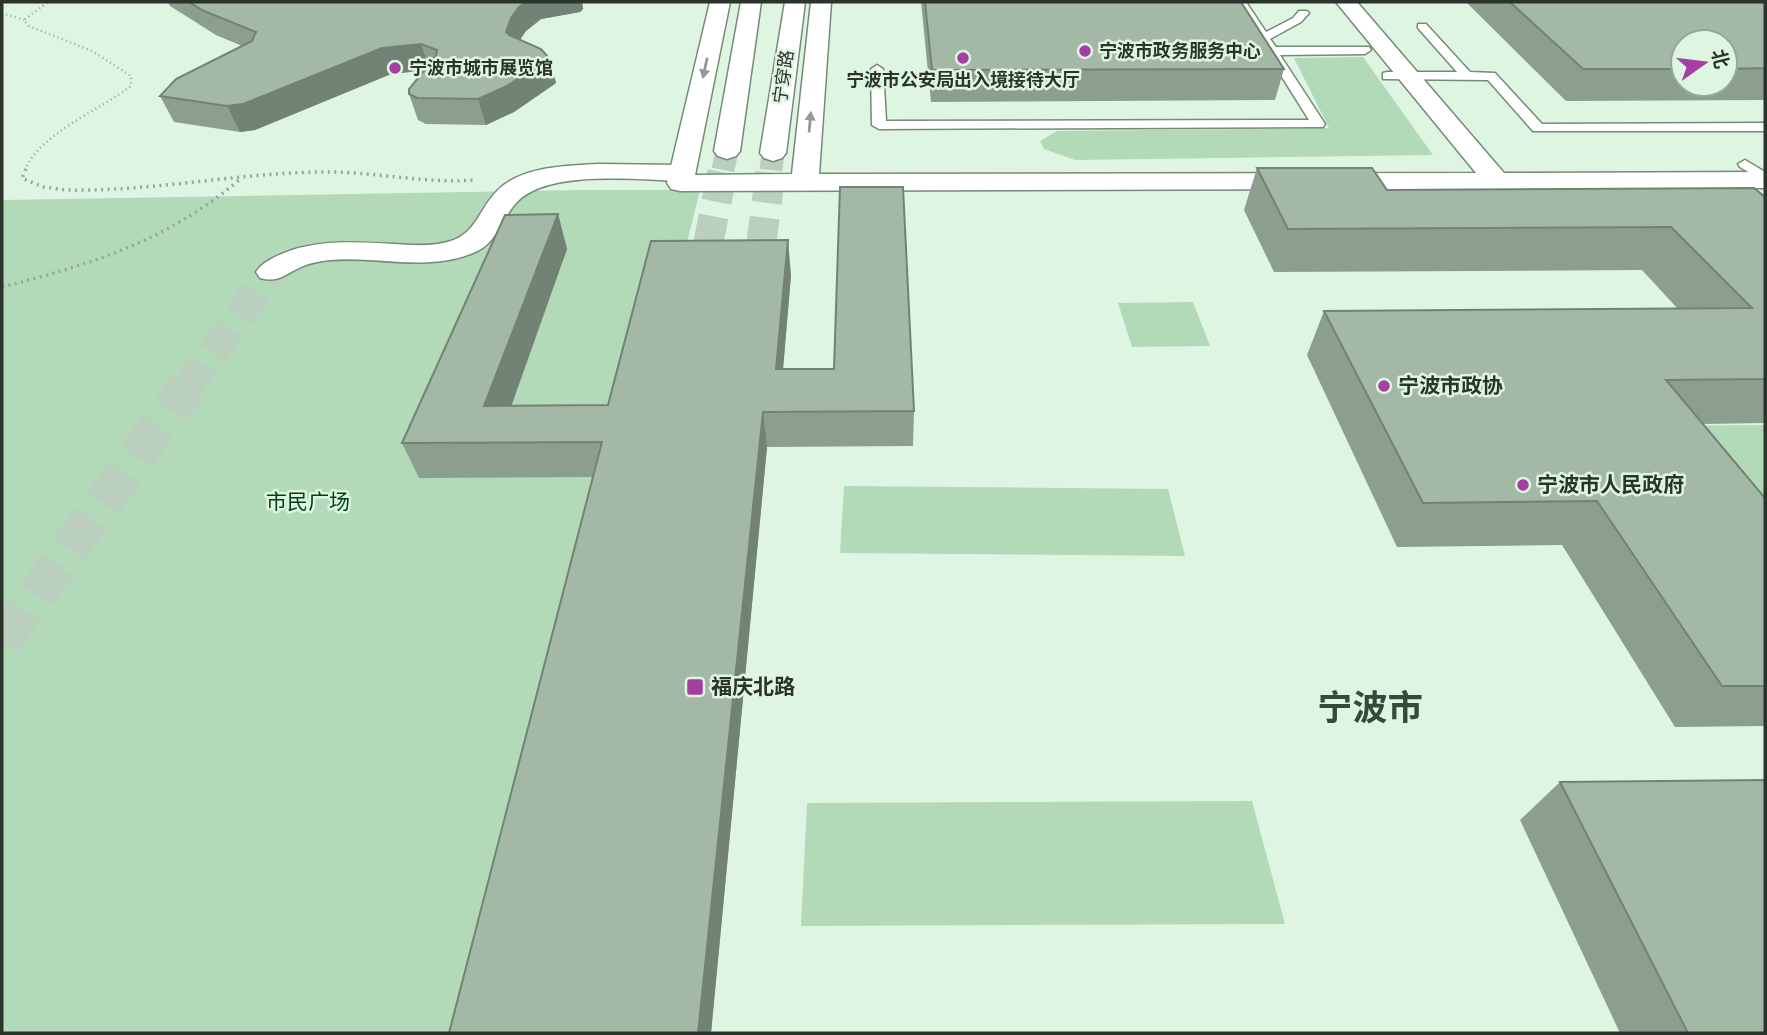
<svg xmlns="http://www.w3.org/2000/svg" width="1767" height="1035" font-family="'Sofia Sans Condensed','Noto Sans SC',sans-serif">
<rect width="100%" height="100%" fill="#def6e1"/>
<g fill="#b2dab8">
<path d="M1363,57L1433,155L1075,160L1044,149L1040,141L1057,131L1329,128L1294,58Z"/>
<path d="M585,190H700L493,1033H2V200Z"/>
<path d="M1193,302L1210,346L1132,347L1118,303Z"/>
<path d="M1765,425V593L1637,426Z"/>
<path d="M844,486L1168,489L1185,556L840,553Z"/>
<path d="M1252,801L1285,924L801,926L807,803Z"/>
</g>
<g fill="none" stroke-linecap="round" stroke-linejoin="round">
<path stroke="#bacfbd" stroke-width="30" stroke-dasharray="30 15" stroke-linecap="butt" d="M186,389L271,272"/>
<path stroke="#bacfbd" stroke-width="38" stroke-dasharray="38 19" stroke-linecap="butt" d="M2,641L187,387"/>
<g stroke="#bacfbd" stroke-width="23" stroke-dasharray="23 11" stroke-linecap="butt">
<path d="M723,170L727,151"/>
<path d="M771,170L773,153"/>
</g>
<g stroke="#bacfbd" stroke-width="30" stroke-dasharray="30 15" stroke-linecap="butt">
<path d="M699,290L723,169"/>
<path d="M755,292L771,169"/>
</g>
<g stroke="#758a78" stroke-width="3">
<g id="service">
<path d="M1235,2H1246L1266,32L1293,18L1299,11H1307L1309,13L1301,22L1270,39L1276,47H1369L1371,50L1365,54L1280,55L1325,124L1323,127L879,129L872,125L871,69L877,65L883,69L886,121L1309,120Z"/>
<path d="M1418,24H1426L1470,72L1495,73L1542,124L1765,123V131H1533L1488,80L1383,79V73L1387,72H1457L1418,28Z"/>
<path d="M1745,160L1765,172V182L1740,167L1738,164Z"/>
</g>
</g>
<g stroke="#758a78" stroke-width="3">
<path id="minor" d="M598,164L682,165L691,167L695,173L691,179L682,181C639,180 548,169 517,202C500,220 498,243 473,253C427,272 377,256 330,260C320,261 309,263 299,268C284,275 278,283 260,278L256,272C264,260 279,255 292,250C325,240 359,242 393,244C411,245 433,247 451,241C476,233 480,208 497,191C521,166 566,166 598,164Z"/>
</g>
<g stroke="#758a78" stroke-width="3">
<path id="tertiary" d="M710,2H730L695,175L792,174L811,2H831L819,174L1476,173L1336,2H1357L1504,173L1765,172V188L680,191L671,189L667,183Z"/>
</g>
<g stroke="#758a78" stroke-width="3">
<g id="secondary">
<path d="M741,2H761L740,151L736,156L727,159L718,156L714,151Z"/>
<path d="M785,2H805L786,153L782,158L773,161L764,158L760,153Z"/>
</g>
</g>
<g stroke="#95a797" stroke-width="2.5" stroke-dasharray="1 3.5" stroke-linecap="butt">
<path d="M2,13L24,20"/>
<path d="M25,170C38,135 101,109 131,86V76L92,51L29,26L24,20L48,2"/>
</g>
<g stroke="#95a797" stroke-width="3.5" stroke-dasharray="2 4.5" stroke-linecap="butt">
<path d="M26,169L22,178L43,187L65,190C151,192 236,173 321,172C372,171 424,184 475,180"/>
<path d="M2,287C92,264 167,241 239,180"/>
</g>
<use href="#service" fill="#fff" fill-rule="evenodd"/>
<use href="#minor" fill="#fff" fill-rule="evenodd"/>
<use href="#tertiary" fill="#fff" fill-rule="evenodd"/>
<use href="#secondary" fill="#fff" fill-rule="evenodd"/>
</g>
<g fill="#8c9f8f" fill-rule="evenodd">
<path d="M168,2H582L583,9L580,12L541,19L526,31L519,40L549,58L556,83L514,112L486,125L426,124L418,120L409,94L425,70L391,74L255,130L240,132L174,122L160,96L242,46L216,35L170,6Z"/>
<path d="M921,2H1241L1284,69L1275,100L931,102Z"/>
<path d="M1466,2H1765V100L1566,101ZM1683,42H1725V84H1683Z"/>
<path d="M1257,168L1387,190L1765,197V423L1703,424L1765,498V726L1675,727L1562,545L1397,547L1307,355L1324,311L1678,309L1642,270L1274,272L1244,210Z"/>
<path d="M558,214L567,249L511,405H608L791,275L783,369L914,411L913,446L767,447L711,1033H449L593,477L419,478L402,443Z"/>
<path d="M1560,782L1765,1033H1620L1520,820Z"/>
</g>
<g fill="#728274">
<path d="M526,2H582L583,9L580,12L541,19L526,31L518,43L513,57L506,32L511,18L519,7Z"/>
<path d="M421,44L430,70L391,74L255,130L240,132L227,106L382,48Z"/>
<path d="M549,58L556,83L514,112L486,125L478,99Z"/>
<path d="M558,214L567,249L499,441L484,406Z"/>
<path d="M788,240L791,275L780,404L776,369Z"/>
<path d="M763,412L767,447L711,1033H698Z"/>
</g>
<g fill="#a3b9a6" stroke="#728274" stroke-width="2">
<path d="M189,2H526L519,7L511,18L506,32L509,35L541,49L549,58L507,86L478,99L417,98L409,94V89L436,56L437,50L421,44L382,48L243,104L227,106L160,96L176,79L252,41L256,32L204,11Z"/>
<path d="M925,2H1241L1284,69L932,70Z"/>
<path d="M1510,2H1765V68L1725,69V42H1683V69H1583Z"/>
<path d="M1257,168H1372L1387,190L1754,188L1765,197V379L1666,380L1765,498V686H1722L1597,501L1423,503L1324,311L1752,308L1671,227L1288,229Z"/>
<path d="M840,187H903L914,411L763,412L698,1033H449L602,442L402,443L505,215L558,214L484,406L608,405L651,241L788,240L776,369H834Z"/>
<path d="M1765,780V1033H1688L1560,782Z"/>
</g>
<defs><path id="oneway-solid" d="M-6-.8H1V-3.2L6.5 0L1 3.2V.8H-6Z" transform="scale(1.75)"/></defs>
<g fill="#959a96">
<use href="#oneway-solid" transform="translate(705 68) rotate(102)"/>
<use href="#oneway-solid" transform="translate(810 122) rotate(-85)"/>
</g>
<g fill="#a63fa3" stroke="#def6e1" stroke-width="2.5">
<circle cx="1085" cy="51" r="7"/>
<circle cx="963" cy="58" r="7"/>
<circle cx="395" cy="68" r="7"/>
<circle cx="1384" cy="386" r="7"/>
<circle cx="1523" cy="485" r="7"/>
<rect x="686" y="678" width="18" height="18" rx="3.5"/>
</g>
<g text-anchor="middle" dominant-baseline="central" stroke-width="5" stroke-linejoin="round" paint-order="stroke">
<g font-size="18" font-weight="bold" fill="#2b342c" stroke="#def6e1" text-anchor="start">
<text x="1099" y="51">宁波市政务服务中心</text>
<text x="409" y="68">宁波市城市展览馆</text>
<text x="963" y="80" text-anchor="middle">宁波市公安局出入境接待大厅</text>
</g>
<g font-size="18" fill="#2b342c" stroke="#def6e1">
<text transform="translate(784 77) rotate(-82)">宁穿路</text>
</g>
<g font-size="21" font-weight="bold" fill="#2b342c" stroke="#def6e1" text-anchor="start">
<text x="1398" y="386">宁波市政协</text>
<text x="1537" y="485">宁波市人民政府</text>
<text x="711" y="687">福庆北路</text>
</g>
<g font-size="21" fill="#004017" stroke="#def6e1">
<text x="308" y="502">市民广场</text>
</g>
<g font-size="35" font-weight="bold" fill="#374a3a" stroke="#def6e1">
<text x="1370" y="709">宁波市</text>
</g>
</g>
<rect width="1767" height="1035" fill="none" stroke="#2b342c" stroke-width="7"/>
<g transform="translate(1704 63) rotate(76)"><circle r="33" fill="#def6e1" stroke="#96a899" stroke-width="2"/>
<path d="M0-5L12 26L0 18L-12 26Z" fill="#a63fa3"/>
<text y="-10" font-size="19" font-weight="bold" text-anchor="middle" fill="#2b342c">北</text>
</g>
</svg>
